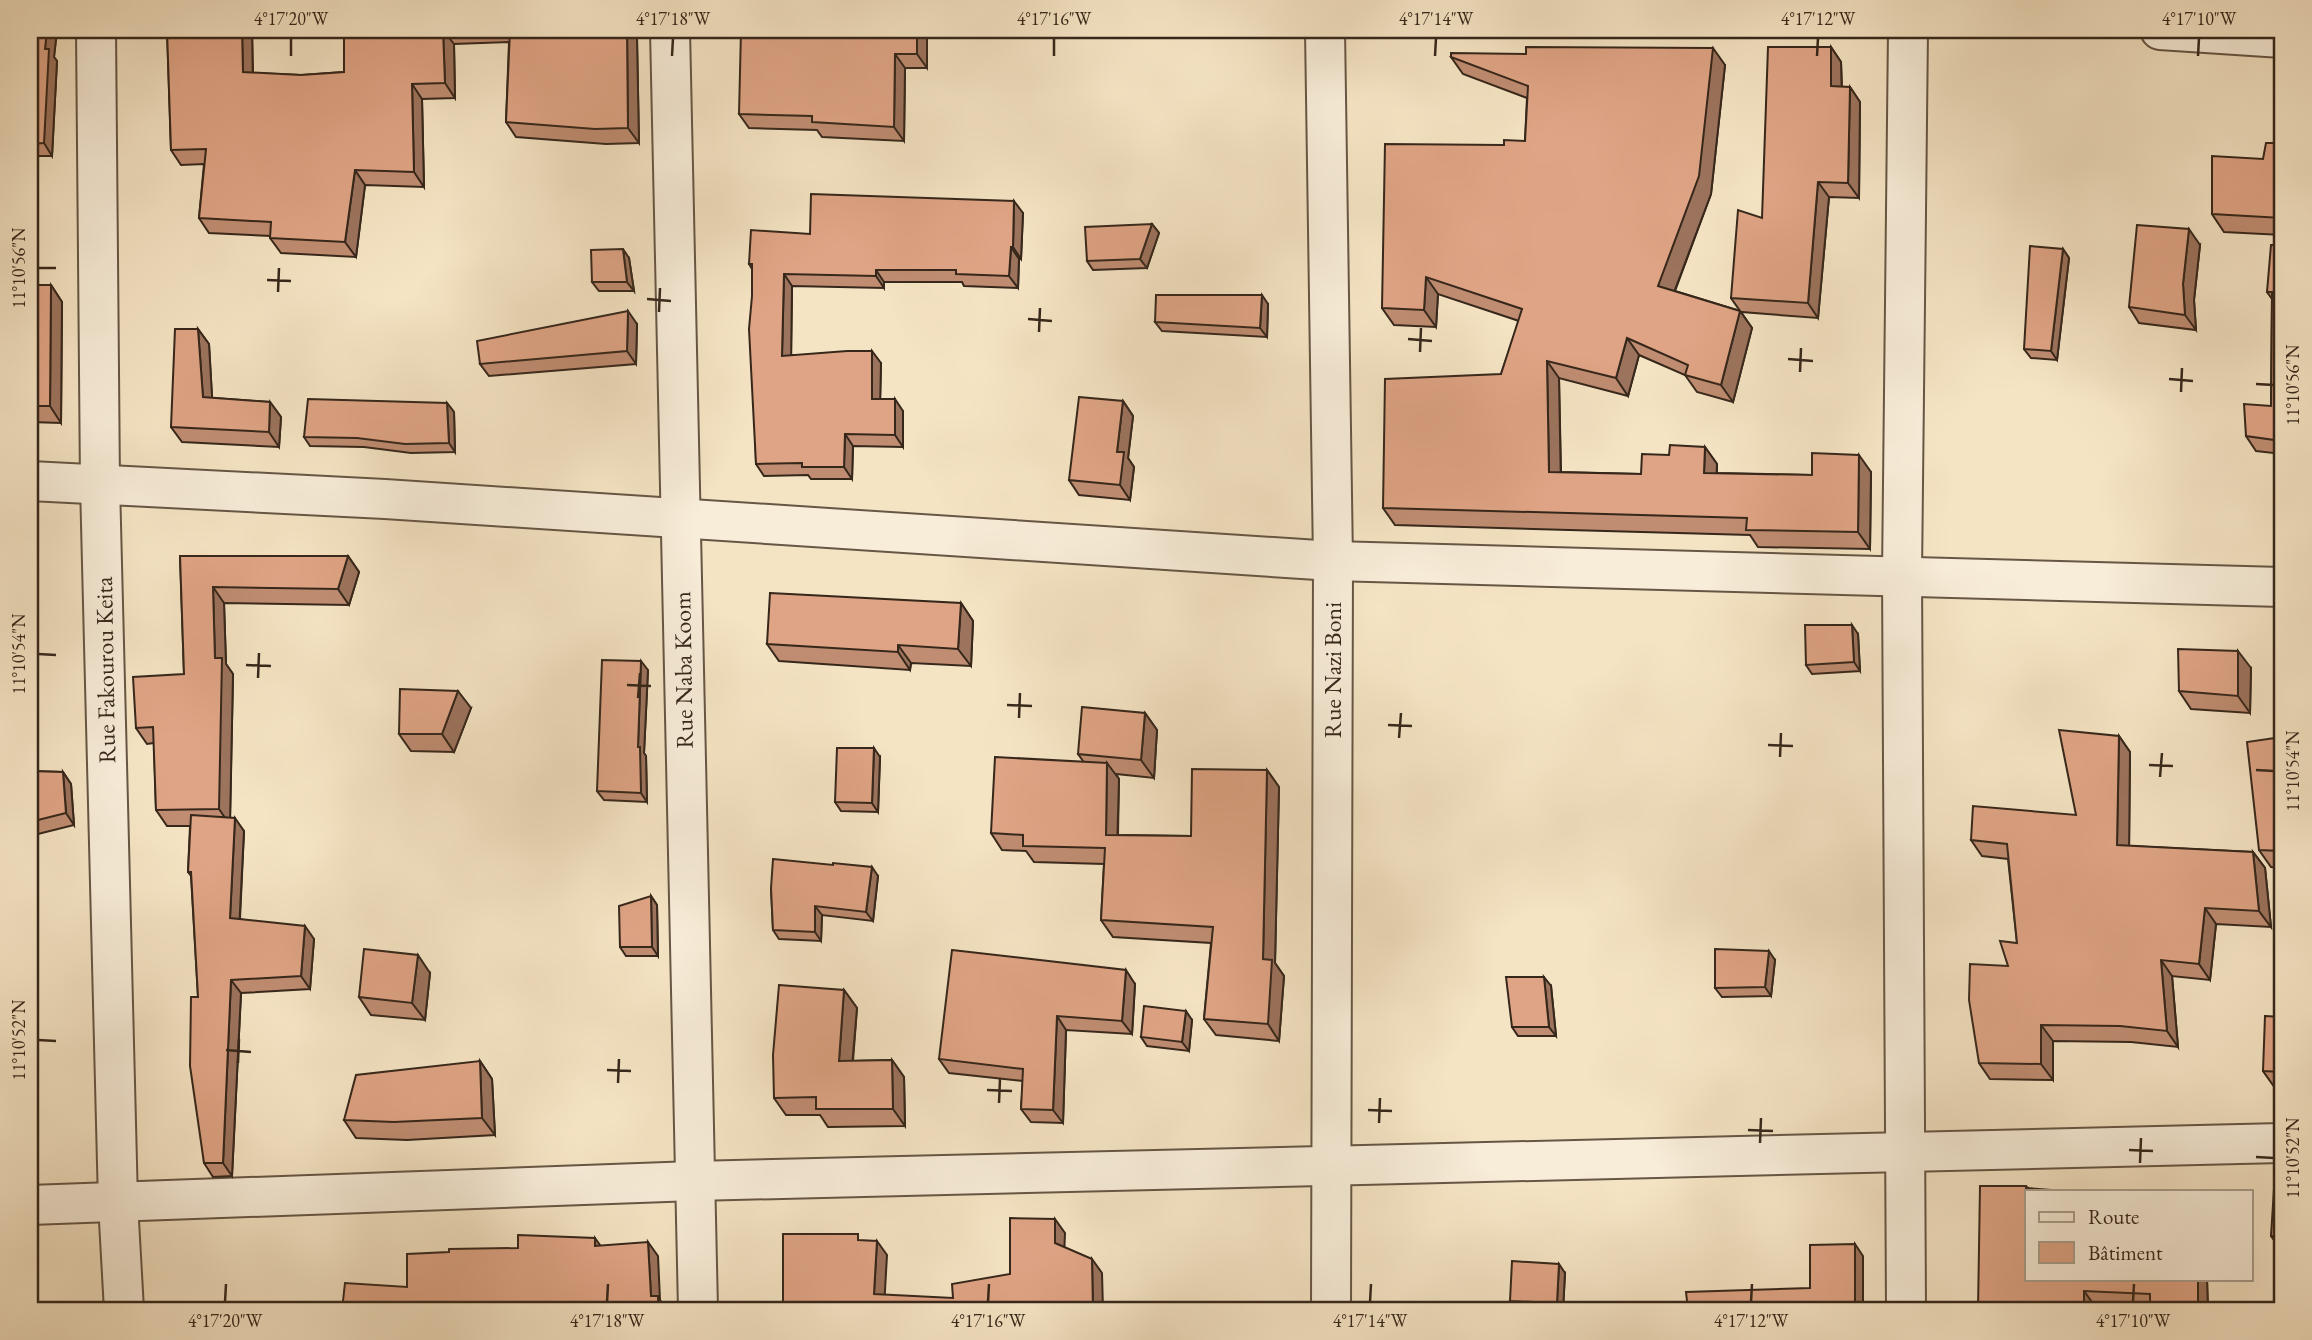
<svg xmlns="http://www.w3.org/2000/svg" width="2312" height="1340" font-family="'EB Garamond',serif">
<rect width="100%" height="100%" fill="#f5e4c4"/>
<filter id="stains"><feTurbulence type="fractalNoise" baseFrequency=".00286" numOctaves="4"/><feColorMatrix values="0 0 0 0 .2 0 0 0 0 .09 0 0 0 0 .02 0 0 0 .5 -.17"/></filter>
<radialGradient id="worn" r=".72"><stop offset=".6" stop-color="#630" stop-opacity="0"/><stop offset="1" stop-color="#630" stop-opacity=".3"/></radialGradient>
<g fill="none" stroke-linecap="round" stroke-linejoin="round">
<g stroke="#665645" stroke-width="42">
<g id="minor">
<path d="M96,30L100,484L118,1203L124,1310"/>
<path d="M670,30L698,1310"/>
<path d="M1325,30L1333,561L1331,1310"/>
<path d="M2160,30L2282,38"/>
<path d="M30,481L385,499L1333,561L2282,587"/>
<path d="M30,1205L694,1181L2282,1143"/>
<path d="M1906,1310L1902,575L1908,30"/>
</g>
</g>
<use href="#minor" stroke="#f8edd9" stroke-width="38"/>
</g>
<g fill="#c08d72" stroke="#36271b" stroke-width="2">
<path d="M30,30H57L54,57L57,61L52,156H30Z"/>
<path d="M167,30H252L253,73L301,75L344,72V30H631L637,38L639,143L606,144L516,137L506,122L509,42L454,44L455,98L422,99L424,187L365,185L356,257L281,253L270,238L271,236L209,233L199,218L204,164L181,165L171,150Z"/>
<path d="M927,30V68H905L904,141L822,137L817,130L749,128L739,114Z"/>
<path d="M1831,47L1841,62L1842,87H1850L1860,102L1859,198L1829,197L1818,318L1741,312L1752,328L1733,402L1697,392L1685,375L1639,355L1628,396L1559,378L1561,472L1641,474L1669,455L1705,447L1717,464V473L1812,475L1871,472L1870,549L1758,547L1750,535L1395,525L1383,508L1501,374L1519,321L1438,294L1436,327L1394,325L1382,308L1504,145L1525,141L1527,98L1463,74L1451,57L1725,65L1711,194L1675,291L1740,311L1731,298Z"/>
<path d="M2282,143V235L2224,232L2212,214Z"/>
<path d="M1023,213L1021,259H1019L1018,288L964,286L962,282H884V288L792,286L791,355L881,363L880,399L903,411V447L853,446L852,479H811L808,475L764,476L756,464L752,296V269L749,264L810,234Z"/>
<path d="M1152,224L1159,233L1147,268L1093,270L1087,261Z"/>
<path d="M2200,245L2194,300L2196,330L2139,323L2129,307Z"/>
<path d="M2282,245V454L2256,451L2246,436L2271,406L2272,299L2267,292Z"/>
<path d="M2063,249L2069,258L2057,360L2031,358L2024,349Z"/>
<path d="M629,258L634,291H599L592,282Z"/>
<path d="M30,285H51L62,302L61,423L30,422Z"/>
<path d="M1268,304L1267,337L1162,331L1155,322Z"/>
<path d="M637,324L636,364L489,376L480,364Z"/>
<path d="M198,329L209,344L212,398L270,402L281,417L279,447L182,442L171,427Z"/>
<path d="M1123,401L1133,416L1128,458L1134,467L1130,500L1079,495L1069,480Z"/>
<path d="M447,403L454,412L455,452L411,453L364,447L310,446L304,437Z"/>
<path d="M30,554L36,563L35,572L30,573Z"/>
<path d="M180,556H348L359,572L349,605L224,603L226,664L233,674L230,817L244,831L240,919L314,939L310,989L241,993L232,1176L213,1177L204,1163L198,997L191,876L188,872L190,826H167L156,810L154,743L147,744L136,728L184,674Z"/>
<path d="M961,603L973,621L971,666L911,663L910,670L779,661L767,644Z"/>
<path d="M1858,634L1860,671L1812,674L1806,665Z"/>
<path d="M2251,668L2250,713L2191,709L2179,691Z"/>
<path d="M648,670L644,753L646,756L647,802L604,800L597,791Z"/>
<path d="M471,708L454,752L411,751L399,734Z"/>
<path d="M1145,713L1157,730L1154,778L1116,774L1119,779L1118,835L1191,836L1267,770L1279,787L1275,963L1284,976L1279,1041L1216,1035L1204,1019L1211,943L1113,937L1101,920L1104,864L1034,862L1026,851L1002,850L991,833L1083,761L1078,754Z"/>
<path d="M2119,736L2130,752L2129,846L2253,852L2265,868L2271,927L2216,924L2210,980L2172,976L2178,1047L2131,1042L2053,1041V1080L1990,1079L1979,1063L2008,966L2017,943L2008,859L1982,856L1971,840L2076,815Z"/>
<path d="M2282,737V868L2271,867L2259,850Z"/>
<path d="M880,757L878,812L841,811L835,802Z"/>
<path d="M30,771L63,772L71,784L74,825L30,836Z"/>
<path d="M878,876L873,921L822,915L821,941L779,939L773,930L771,888Z"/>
<path d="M651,896L657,905L658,956H626L620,947Z"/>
<path d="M1775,960L1771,996L1722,997L1715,988Z"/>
<path d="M430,973L425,1020L371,1015L359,997Z"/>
<path d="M1135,984L1132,1034L1066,1030L1063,1123L1031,1122L1021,1109L1023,1081L949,1073L939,1059Z"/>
<path d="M1551,986L1556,1036H1518L1512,1027Z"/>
<path d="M844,990L857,1008L853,1061L892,1060L904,1077L905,1126L828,1127L820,1115H786L774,1098Z"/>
<path d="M2282,1017V1088H2275L2263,1071Z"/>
<path d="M1192,1020L1189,1051L1147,1046L1141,1037Z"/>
<path d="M480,1061L492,1079L495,1135L407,1140L356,1138L344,1120Z"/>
<path d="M2026,1186L2028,1188L2207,1279L2208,1310H2150V1308L2094,1305L2093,1310Z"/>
<path d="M2282,1189V1251L2271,1236Z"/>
<path d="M1565,1273L1563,1310H1516L1510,1301Z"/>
</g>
<g fill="#9c735d" stroke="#36271b" stroke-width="2">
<path d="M47,30H57L54,57L57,61L52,156L44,143L45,49Z"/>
<path d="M242,30H252L253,87L243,72Z"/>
<path d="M443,30L454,44L455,98L445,83Z"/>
<path d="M627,30H631L637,38L639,143L628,128Z"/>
<path d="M917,30H927V68L917,54Z"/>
<path d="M1831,47L1841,62L1842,101L1831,86Z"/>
<path d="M1713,48L1725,65L1711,194L1670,303L1658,286Z"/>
<path d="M895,54L905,68L904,141L894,127Z"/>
<path d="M412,84L422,99L424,187L414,172Z"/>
<path d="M1850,87L1860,102L1859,198L1848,183Z"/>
<path d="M355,170L365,185L356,257L345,242Z"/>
<path d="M1818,182L1829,197L1818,318L1808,303Z"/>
<path d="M1014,201L1023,213L1021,259L1013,247Z"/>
<path d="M1152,224L1159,233L1147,268L1140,259Z"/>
<path d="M2189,229L2200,245L2194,300L2196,330L2185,315L2183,284Z"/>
<path d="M1011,247L1019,259L1018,288L1009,276Z"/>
<path d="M623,249L629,258L634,291L627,282Z"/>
<path d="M2063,249L2069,258L2057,360L2051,351Z"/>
<path d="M876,270L884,282V288L876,276Z"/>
<path d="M784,274L792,286L791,368L782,356Z"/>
<path d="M1426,277L1438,294L1436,327L1424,310Z"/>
<path d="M51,285L62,302L61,423L50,406Z"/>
<path d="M1262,295L1268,304L1267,337L1260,328Z"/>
<path d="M628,311L637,324L636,364L627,351Z"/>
<path d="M1740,311L1752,328L1733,402L1721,385Z"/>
<path d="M198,329L209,344L213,413L203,397Z"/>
<path d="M1627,338L1639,355L1628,396L1616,378Z"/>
<path d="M872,351L881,363L880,411L872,399Z"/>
<path d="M1547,361L1559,378L1561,489L1549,472Z"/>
<path d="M895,399L903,411V447L895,435Z"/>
<path d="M1123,401L1133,416L1128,458L1134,467L1130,500L1120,485L1117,452Z"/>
<path d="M270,402L281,417L279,447L269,432Z"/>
<path d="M447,403L454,412L455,452L449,443Z"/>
<path d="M845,434L853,446L852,479L844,467Z"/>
<path d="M1705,447L1717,464L1716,490L1704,473Z"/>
<path d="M1859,455L1871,472L1870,549L1858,532Z"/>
<path d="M30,554L36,563L35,572L30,564Z"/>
<path d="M348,556L359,572L349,605L338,589Z"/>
<path d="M213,587L224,603L226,664L233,674L230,825L219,809Z"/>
<path d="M961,603L973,621L971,666L958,649Z"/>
<path d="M1852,625L1858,634L1860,671L1854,662Z"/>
<path d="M898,645L911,663L910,670L898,652Z"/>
<path d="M2238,651L2251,668L2250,713L2238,696Z"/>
<path d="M641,661L648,670L644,753L646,756L647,802L641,793L638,747Z"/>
<path d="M458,691L471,708L454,752L442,734Z"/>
<path d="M1145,713L1157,730L1154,778L1141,760Z"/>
<path d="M2119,736L2130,752L2129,861L2117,845Z"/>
<path d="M874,748L880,757L878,812L872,803Z"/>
<path d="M1107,763L1119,779L1117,851L1106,835Z"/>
<path d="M1267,770L1279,787L1275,963L1284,976L1279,1041L1268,1024L1263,959Z"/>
<path d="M63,772L71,784L74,825L66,813Z"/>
<path d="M235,818L244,831L239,931L230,918Z"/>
<path d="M2253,852L2265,868L2271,927L2259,911Z"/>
<path d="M872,867L878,876L873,921L866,912Z"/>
<path d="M651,896L657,905L658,956L652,947Z"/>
<path d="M815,906L822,915L821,941L815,932Z"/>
<path d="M2205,908L2216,924L2210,980L2199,964Z"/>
<path d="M305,926L314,939L310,989L301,976Z"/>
<path d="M1769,951L1775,960L1771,996L1765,987Z"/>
<path d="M418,955L430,973L425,1020L412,1003Z"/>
<path d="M2161,960L2172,976L2178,1047L2167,1031Z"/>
<path d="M1126,970L1135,984L1132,1034L1122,1021Z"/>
<path d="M1544,977L1551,986L1556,1036L1549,1027Z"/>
<path d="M231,980L241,993L232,1176L223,1163Z"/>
<path d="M844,990L857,1008L851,1078L839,1061Z"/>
<path d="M1186,1011L1192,1020L1189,1051L1182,1042Z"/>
<path d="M1057,1016L1066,1030L1063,1123L1053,1110Z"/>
<path d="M2041,1025L2053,1041V1080L2041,1064Z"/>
<path d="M892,1060L904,1077L905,1126L893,1109Z"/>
<path d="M480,1061L492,1079L495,1135L482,1118Z"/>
<path d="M1055,1219L1065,1233L1064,1257L1055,1243Z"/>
<path d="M595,1238L605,1252L595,1246Z"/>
<path d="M877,1241L887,1255L884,1308L874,1294Z"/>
<path d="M648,1242L658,1256L660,1300L668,1310H658L651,1296Z"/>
<path d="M1855,1244L1863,1256V1310H1855Z"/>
<path d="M1092,1259L1102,1273L1103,1310H1093Z"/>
<path d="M1559,1264L1565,1273L1563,1310H1562L1557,1303Z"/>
<path d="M2198,1279H2207L2208,1310H2198Z"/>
<path d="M2084,1291L2094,1305L2093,1310H2084Z"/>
</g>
<g fill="#dfa485" stroke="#36271b" stroke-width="2">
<path d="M30,30H47L45,49H49L44,143L30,144Z"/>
<path d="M167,30H242L243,72L301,75L344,72V30H443L445,83L412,84L414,172L355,170L345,242L270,238L271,222L199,218L206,149L171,150Z"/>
<path d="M510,30H627L628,128L595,129L506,122Z"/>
<path d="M741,30H917V54H895L894,127L812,122V116L739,114Z"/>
<path d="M1526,47L1713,48L1699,176L1658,286L1740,311L1721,385L1685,375L1688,365L1627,338L1616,378L1547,361L1549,472L1641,474L1642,454L1669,455L1670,445L1705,447L1704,473L1812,475V453L1859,455L1858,532L1746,530L1747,518L1383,508L1385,379L1501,374L1522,309L1426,277L1424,310L1382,308L1385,144L1504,145V140L1525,141L1528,86L1451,57V53L1526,54Z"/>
<path d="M1768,47H1831V86L1850,87L1848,183L1818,182L1808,303L1731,298L1738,210L1762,218Z"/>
<path d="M2266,143H2282V218L2212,214V156L2263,159Z"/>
<path d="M811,194L1014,201L1013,247H1011L1009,276L956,274V270H876V276L784,274L782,356L847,351H872V399H895V435L845,434L844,467H802V463L756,464L749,329L752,296V264H749L751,230L810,234Z"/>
<path d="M1152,224L1140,259L1087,261L1085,227Z"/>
<path d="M2137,225L2189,229L2183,284L2185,315L2129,307Z"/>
<path d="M2271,245H2282V441L2246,436L2244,404L2271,406L2272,292H2267Z"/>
<path d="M2030,246L2063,249L2051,351L2024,349Z"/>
<path d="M623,249L627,282H592L591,250Z"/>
<path d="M30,285H51L50,406H30Z"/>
<path d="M1156,295H1262L1260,328L1155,322Z"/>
<path d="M628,311L627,351L480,364L477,341Z"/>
<path d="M175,329H198L203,397L270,402L269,432L171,427Z"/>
<path d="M1079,397L1123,401L1117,452H1124L1120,485L1069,480Z"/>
<path d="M308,399L447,403L449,443L405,444L357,438L304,437Z"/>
<path d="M180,556H348L338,589L213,587L215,658H222L219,809L156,810L153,727L136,728L133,677L184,674Z"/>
<path d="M770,593L961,603L958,649L898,645V652L767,644Z"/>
<path d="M1805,625H1852L1854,662L1806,665Z"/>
<path d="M2178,649L2238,651V696L2179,691Z"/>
<path d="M602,660L641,661L638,747H640L641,793L597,791Z"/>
<path d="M400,689L458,691L442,734H399Z"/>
<path d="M1082,707L1145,713L1141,760L1078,754Z"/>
<path d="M2059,730L2119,736L2117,845L2253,852L2259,911L2205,908L2199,964L2161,960L2167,1031L2120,1026L2041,1025V1064L1979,1063L1969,1000L1970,964L2008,966L2000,941L2017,943L2007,844L1971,840L1973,806L2076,815Z"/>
<path d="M2282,737V851L2259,850L2247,742Z"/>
<path d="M837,748H874L872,803L835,802Z"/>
<path d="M995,757L1107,763L1106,835L1191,836L1192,769L1267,770L1263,959L1272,960L1268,1024L1204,1019L1213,927L1101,920L1105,848L1023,846V835L991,833Z"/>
<path d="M30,771L63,772L66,813L30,822Z"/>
<path d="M191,815L235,818L230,918L305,926L301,976L231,980L223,1163H204L190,1066L191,997H198L191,872H188Z"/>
<path d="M773,859L833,865V863L872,867L866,912L815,906V932L773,930L771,888Z"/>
<path d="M651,896L652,947H620L619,906Z"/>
<path d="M364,949L418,955L412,1003L359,997Z"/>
<path d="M1715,949L1769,951L1765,987L1715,988Z"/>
<path d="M952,950L1126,970L1122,1021L1057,1016L1053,1110L1021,1109L1023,1069L939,1059Z"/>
<path d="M1506,977H1544L1549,1027H1512Z"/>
<path d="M779,985L844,990L839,1061L892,1060L893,1109H816V1097L774,1098L773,1055Z"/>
<path d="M1144,1006L1186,1011L1182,1042L1141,1037Z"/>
<path d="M2265,1016L2282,1017V1072L2263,1071Z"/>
<path d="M480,1061L482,1118L394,1122L344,1120L356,1075Z"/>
<path d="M1980,1186H2026V1188L2065,1191H2027V1279H2198V1310H2150V1294L2084,1291V1310H1978Z"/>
<path d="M2274,1189H2282V1236H2271Z"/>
<path d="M1010,1218L1055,1219V1243L1092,1259L1093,1310H783V1234H858V1240L877,1241L874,1294L953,1298L952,1284L1010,1274Z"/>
<path d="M518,1235L595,1238V1246L648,1242L651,1296H658V1310H342L345,1283L407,1287V1254L449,1252V1249L518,1248Z"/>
<path d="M1855,1244V1310H1688L1686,1292L1810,1288V1245Z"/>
<path d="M1512,1261L1559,1264L1557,1303L1510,1301Z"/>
</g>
<path fill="none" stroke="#36271b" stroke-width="2.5" d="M291,56V38M672,56L673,38M1054,56V38M1435,56L1436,38M1817,56L1818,38M2198,56L2199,38M38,268H56M267,280L291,281M278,292L279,268M647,299L671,301M659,312L660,288M1028,319L1052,321M1039,332L1040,308M1408,339L1432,341M1420,352L1421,328M1788,359L1813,361M1800,372L1801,348M2169,379L2193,381M2256,384L2274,385M2181,392L2182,368M38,654L56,655M246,665L271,666M258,678L259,653M627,685L651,686M638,698L640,673M1007,705L1032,706M1019,718L1020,693M1388,725L1412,726M1399,738L1401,713M1768,745L1793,746M1780,757L1781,733M2149,765L2173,766M2256,770L2274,771M2160,777L2162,753M38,1040L56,1041M226,1050L251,1052M238,1063L239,1039M607,1070L631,1071M618,1083L619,1059M987,1090L1012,1091M999,1103L1000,1079M1368,1110L1392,1111M1379,1123L1380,1098M1748,1130L1773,1131M1760,1143L1761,1118M2129,1150L2153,1151M2256,1157L2274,1158M2140,1163L2141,1138M225,1302L226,1284M607,1302L608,1284M988,1302L989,1284M1370,1302L1371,1284M1751,1302L1752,1284M2133,1302L2134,1284"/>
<g text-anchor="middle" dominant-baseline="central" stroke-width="5" stroke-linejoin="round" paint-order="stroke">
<g font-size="24" fill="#36271b" stroke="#f8edd9">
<text transform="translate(105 670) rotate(-91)">Rue Fakourou Keita</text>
<text transform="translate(683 670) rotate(-91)">Rue Naba Koom</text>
<text transform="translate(1332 670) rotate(-90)">Rue Nazi Boni</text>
</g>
</g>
<rect width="2312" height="1340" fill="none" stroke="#f5e4c4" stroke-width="77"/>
<rect x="2025" y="1190" width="228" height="91" fill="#f8edd9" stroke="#aa9e8d" stroke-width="2"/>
<rect x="2039" y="1212" width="35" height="10" fill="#f8edd9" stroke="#aa9e8d" stroke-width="2"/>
<text x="2088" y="1224" font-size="21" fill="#36271b">Route</text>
<rect x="2039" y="1242" width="35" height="21" fill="#dfa485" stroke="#aa9e8d" stroke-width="2"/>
<text x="2088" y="1260" font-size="21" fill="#36271b">Bâtiment</text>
<rect x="38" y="38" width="2236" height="1264" fill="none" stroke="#36271b" stroke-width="2.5"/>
<g font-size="18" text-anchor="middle" fill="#36271b">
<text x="291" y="25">4°17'20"W</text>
<text x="673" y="25">4°17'18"W</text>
<text x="1054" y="25">4°17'16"W</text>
<text x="1436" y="25">4°17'14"W</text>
<text x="1818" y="25">4°17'12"W</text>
<text x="2199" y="25">4°17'10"W</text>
<text transform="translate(19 268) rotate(-90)" y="6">11°10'56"N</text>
<text transform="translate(2293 385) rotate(-90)" y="6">11°10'56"N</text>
<text transform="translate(19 654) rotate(-90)" y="6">11°10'54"N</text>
<text transform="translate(2293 771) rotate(-90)" y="6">11°10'54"N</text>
<text transform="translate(19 1040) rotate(-90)" y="6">11°10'52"N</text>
<text transform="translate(2293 1158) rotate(-90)" y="6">11°10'52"N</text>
<text x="225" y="1327">4°17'20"W</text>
<text x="607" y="1327">4°17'18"W</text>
<text x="988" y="1327">4°17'16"W</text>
<text x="1370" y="1327">4°17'14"W</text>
<text x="1751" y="1327">4°17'12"W</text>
<text x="2133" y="1327">4°17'10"W</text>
</g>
<rect width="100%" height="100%" filter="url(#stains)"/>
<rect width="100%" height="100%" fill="url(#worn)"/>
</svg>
